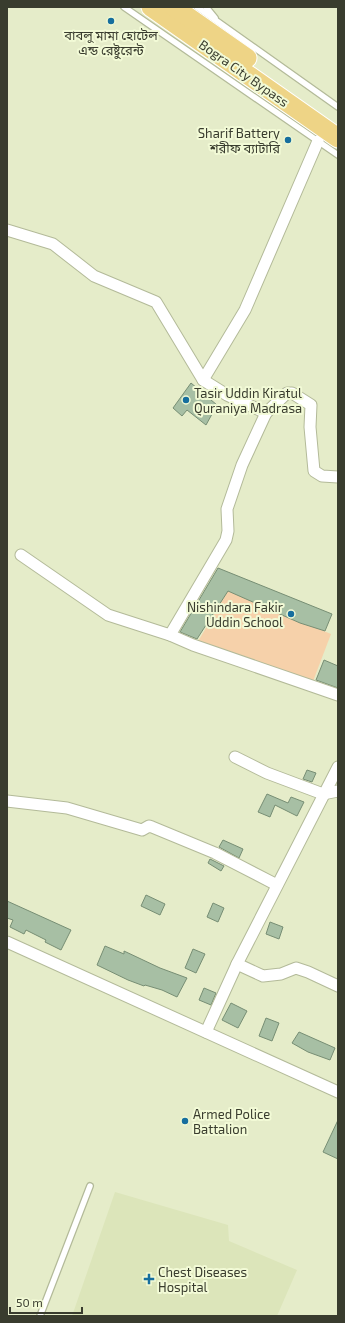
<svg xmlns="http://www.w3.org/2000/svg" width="345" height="1323" font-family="'Exo 2','Noto Sans Bengali',sans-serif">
<rect width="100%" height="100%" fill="#e5ecc9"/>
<path fill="#dce5ba" d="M115,1192L228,1225L229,1241L297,1270L277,1316H72Z"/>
<path fill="#f6d1aa" d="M228,591L331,634L312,684L197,643Z"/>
<g fill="#a7bfa4" stroke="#778e74">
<path d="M191,383L217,405L206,425L187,410L182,416L173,408Z"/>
<path d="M218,568L332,614L325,631L300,623L228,591L197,639L180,632Z"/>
<path d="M324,660L338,666V688L316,680Z"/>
<path d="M307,770L316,773L312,782L303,779Z"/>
<path d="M267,794L288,803L291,797L304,802L297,816L275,805L270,817L258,812Z"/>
<path d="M223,840L243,849L239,858L219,847Z"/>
<path d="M210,859L224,866L221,871L208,863Z"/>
<path d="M146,895L165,904L160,915L141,906Z"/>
<path d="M7,901L71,930L61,950L45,942L46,940L26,930L24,934L10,927L13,920L7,918Z"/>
<path d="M213,903L224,908L218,922L207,917Z"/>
<path d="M270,922L283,927L279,939L266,934Z"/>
<path d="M105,946L124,954V951L160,968L187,978L177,997L162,990L145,985L144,986L128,980L97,965Z"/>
<path d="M193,949L205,954L196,973L185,968Z"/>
<path d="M204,988L216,993L211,1005L199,1000Z"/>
<path d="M231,1003L247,1011L238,1028L222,1020Z"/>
<path d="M266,1018L279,1023L272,1041L259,1036Z"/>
<path d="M299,1032L335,1048L330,1060L308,1052L292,1043Z"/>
<path d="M338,1120V1159L323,1152Z"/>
</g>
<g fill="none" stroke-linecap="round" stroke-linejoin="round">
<g stroke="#b3ba99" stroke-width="8">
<g id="service">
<path d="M124,7L338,155"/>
<path d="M197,7L338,107"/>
<path d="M206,7L215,18"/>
<path d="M40,1316L90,1186"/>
</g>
</g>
<g stroke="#b3ba99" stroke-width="13">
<g id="minor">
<path d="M7,230L53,244L94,276L156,302L203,380L227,395L266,413L287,393H292L311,405L310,427L314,471L322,476L338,477"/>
<path d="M203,380L245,310L318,141"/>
<path d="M21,555L108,615L170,635L193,645L338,695"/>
<path d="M170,635L226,540L228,531L227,509L242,465L266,413"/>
<path d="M235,757L267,773L323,794L338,791"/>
<path d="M7,801L67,808L142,830L149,826L152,827L215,853L277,885"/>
<path d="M7,942L338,1092"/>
<path d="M237,964L263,976L281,974L296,968L308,972L338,986"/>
<path d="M206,1032L237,964L338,767"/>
</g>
</g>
<g stroke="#fff" stroke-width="21">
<g id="trunk">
<path d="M151,7L338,138"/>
<path d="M174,7L247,58"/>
</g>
</g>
<use href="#service" stroke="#fff" stroke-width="5.5"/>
<use href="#minor" stroke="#fff" stroke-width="11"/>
<use href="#trunk" stroke="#eed486" stroke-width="19"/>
</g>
<g fill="#166e9e" stroke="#f2fad6" stroke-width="1.5">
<circle cx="111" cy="21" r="4"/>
<circle cx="288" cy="140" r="4"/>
<circle cx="186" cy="400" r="4"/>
<circle cx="291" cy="614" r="4"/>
<circle cx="185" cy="1121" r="4"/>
<path d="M147 1273h4v4h4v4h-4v4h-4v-4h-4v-4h4z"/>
</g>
<g text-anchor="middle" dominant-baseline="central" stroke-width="4" stroke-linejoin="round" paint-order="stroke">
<g font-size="13" fill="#393c2e" stroke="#f2fad6" text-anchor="start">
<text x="111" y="35" text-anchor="middle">বাবলু মামা হোটেল<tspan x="111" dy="15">এন্ড রেষ্টুরেন্ট</tspan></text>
<text x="280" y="133" text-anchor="end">Sharif Battery<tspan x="280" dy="15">শরীফ ব্যাটারি</tspan></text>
<text x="194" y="393">Tasir Uddin Kiratul<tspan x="194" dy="15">Quraniya Madrasa</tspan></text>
<text x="283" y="607" text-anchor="end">Nishindara Fakir<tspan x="283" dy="15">Uddin School</tspan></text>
<text x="193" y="1114">Armed Police<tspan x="193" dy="15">Battalion</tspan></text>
<text x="158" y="1272">Chest Diseases<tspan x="158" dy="15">Hospital</tspan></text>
</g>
<g font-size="13" fill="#393c2e" stroke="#f2fad6">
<text transform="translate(244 73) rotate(35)">Bogra City Bypass</text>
</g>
</g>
<rect width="345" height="1323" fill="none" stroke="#393c2e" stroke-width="16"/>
<path d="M10 1307v6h72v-6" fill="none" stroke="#393c2e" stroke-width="2"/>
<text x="16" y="1307" font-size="12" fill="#393c2e" stroke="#f2fad6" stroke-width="3" paint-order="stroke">50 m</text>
</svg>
